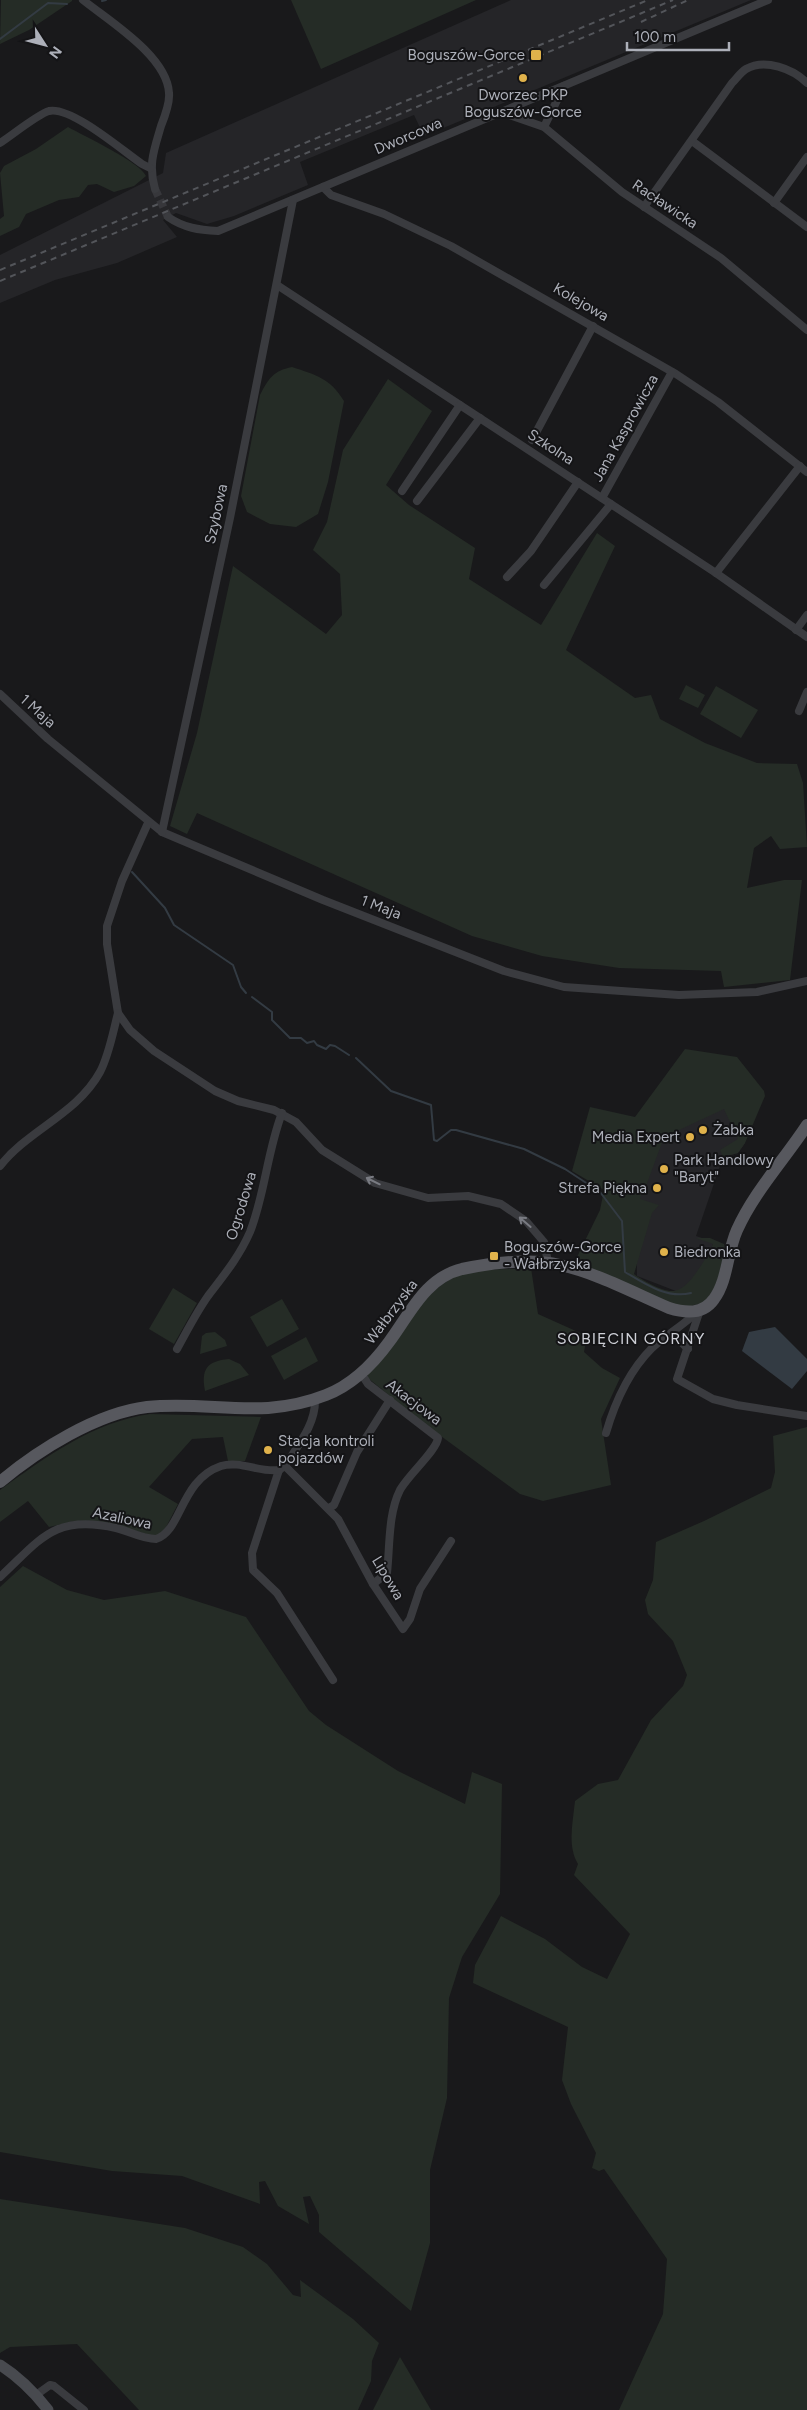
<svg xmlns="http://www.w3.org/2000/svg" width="807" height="2410" font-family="Figtree,sans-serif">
<rect width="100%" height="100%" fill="#19191b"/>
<g fill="#252528">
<path d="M511,0H751L424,136L414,115L300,162L308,185L234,216L207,224L176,213L163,220L177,237L117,263L55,280L0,303V255L163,173L166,153Z"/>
<path d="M726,1104L745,1143L738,1153L723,1157L696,1236L714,1242L702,1267L681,1293L637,1276L636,1201L660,1135Z"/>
</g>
<g fill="#252c26">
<path d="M1,0H72V1L29,30L0,44Z"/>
<path d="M291,0H476L321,69Z"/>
<path d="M68,127C84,136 140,162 146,176L134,186L114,192L97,184L88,185L79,197L59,200L26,214L19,227L0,236V219L4,216L0,173L4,166L36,149Z"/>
<path d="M292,367C316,375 330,378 344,401L328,482L318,514L296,527L270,524L247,512L241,496L260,395C269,378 273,371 292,367Z"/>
<path d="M388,379L432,411L386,485L409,505L475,548L469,579L541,625L597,533L615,546L566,650L635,698L651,695L660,719L705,743L757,763L797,764L803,783L807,847L780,849L771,836L754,848L747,888L784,880H802L790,980L724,987L721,971L619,968L542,956L472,936L197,813L187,834L170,826L197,733L233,566L326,634L342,615L340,574L313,550L327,522L343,450Z"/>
<path d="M686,685L705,695L698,708L679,699Z"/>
<path d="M716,686L758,710L741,738L700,714Z"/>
<path d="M685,1049L737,1057L764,1091L765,1096L745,1143L738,1153L723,1157L720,1150L738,1139L724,1109L664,1137L646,1186H643L640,1199L659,1205L652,1213L634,1274C642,1280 663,1292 673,1291C689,1291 707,1256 713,1244L696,1238H710L724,1244L725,1248L717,1284L706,1302L683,1308L577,1265V1257L600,1210L604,1190L572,1171L590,1107L635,1117Z"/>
<path d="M531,1268L538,1314L587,1336L584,1352L602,1368L620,1378L601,1419L611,1485L543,1501L520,1494L419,1420L368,1378V1373C392,1342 425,1286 462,1274C482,1268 509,1270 531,1268Z"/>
<path d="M173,1288L197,1303L174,1344L149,1329Z"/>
<path d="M282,1299L299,1329L267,1347L250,1317Z"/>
<path d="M215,1332L225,1340L227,1346L200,1354L202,1336L206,1333Z"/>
<path d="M306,1337L318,1361L284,1380L271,1356Z"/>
<path d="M229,1359L240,1364L249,1375L205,1391C201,1370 206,1361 229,1359Z"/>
<path d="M150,1414L261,1417L245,1461H228L223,1437L192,1439L149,1487L178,1504L164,1531L157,1537L110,1524L76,1521L49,1527L28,1501L0,1522V1490C46,1457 93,1422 150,1414Z"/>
<path d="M807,1427V2410H619L663,2314L667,2259L604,2169L599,2171L592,2168L596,2153L571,2104L562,2080L568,2027L473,1983L475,1965L501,1916L545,1939L582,1967L607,1979L630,1934L574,1875L578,1864C567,1846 573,1822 575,1801L598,1784L618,1780L651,1720L683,1686L687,1675L673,1641L648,1614L645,1600L653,1580L656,1542L704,1521L771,1488L775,1472L773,1436Z"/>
<path d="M23,1566L67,1590L104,1600L165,1591L246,1617L309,1711L326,1725L398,1771L465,1804L472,1772L502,1784L500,1894L462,1957L449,1998L447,2098L430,2170V2243L411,2311L319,2232V2215L310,2196L303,2197L309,2224L278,2206L265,2181L259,2182L260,2204L182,2176L112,2171L0,2152V1587Z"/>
<path d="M0,2199L185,2228L243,2247L267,2264L293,2295L301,2297L300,2280L353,2319L379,2343L372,2361L371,2381L358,2410H139L77,2344L10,2347L0,2353Z"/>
<path d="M400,2357L431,2410H373Z"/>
</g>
<path fill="#333b43" d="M775,1327L807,1359V1371L792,1389L742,1351L749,1332Z"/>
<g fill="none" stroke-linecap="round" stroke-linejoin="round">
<g stroke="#333b43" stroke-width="2">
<path d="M102,1L106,0"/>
<path d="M0,39L48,3L67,4"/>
<path d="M132,872L165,908L174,925L233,965L241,987L246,993"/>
<path d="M252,997L272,1012V1020L290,1038H301L307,1043L314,1041L317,1045L326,1049L330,1045L335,1046L349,1055"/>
<path d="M356,1058L391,1091L431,1105L434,1140L437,1141L451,1130H456L524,1149L565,1169L600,1192L622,1221L625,1272C645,1284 667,1299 691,1293"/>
</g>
<path stroke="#37373b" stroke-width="8" stroke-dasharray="8 4" stroke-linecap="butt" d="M155,189L168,217"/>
<g stroke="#3a3b3f" stroke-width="8">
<path d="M83,0C109,21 167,56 169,93C170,103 165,116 161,126C154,150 148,164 155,189"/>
<path d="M501,112L544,127L622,192L721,258L807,330"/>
<path d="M544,127L564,86"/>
<path d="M692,141L807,227"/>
<path d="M0,143C11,136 38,114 49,111C71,106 123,151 142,164L150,168"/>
<path d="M323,187L331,195L384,214L451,246L676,374L718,402L807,472"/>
<path d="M774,203L807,157"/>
<path d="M644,207L732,83C736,79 741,72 746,69C765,58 793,69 807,83"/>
<path d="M168,217C184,228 199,230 218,231L768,0"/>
<path d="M277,285L716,573L807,637"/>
<path d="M532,440L593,326"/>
<path d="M402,491L460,405"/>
<path d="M602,498L672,372"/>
<path d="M417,501L480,418"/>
<path d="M716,573L800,466"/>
<path d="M507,577L531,551L578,482"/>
<path d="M544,585L611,504"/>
<path d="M796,630L807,615"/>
<path d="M0,694L48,739L162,832L323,900L504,971L564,987L679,995L757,992L807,981"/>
<path d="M799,711L807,692"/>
<path d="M148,823L122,881L107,926V944L118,1013L130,1030L154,1051L215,1091L238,1101L274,1110L296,1122L322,1150L375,1183L428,1198L468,1196L501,1204L526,1221L544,1242L548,1262"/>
<path d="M162,832L230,518L293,200"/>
<path d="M0,1166C28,1130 77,1114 100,1072C109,1055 113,1032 118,1013"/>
<path d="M700,1310L677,1379L713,1399L737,1405L807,1416"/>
<path d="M672,1333L688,1349"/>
<path d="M177,1349C187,1331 196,1313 208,1296C224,1275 239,1257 250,1232C265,1194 267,1152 282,1113"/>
<path d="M361,1373L368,1384L438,1438C437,1450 408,1475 400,1490C388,1514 390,1546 387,1573L373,1584"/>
<path d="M315,1399C316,1424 298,1445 285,1466L279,1470L252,1553L253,1570L277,1593L333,1680"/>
<path d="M606,1433C615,1402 629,1371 652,1348C666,1335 684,1325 698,1311"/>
<path d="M285,1466L338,1519L373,1584L403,1629L410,1619L420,1589L451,1541"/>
<path d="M329,1508L334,1505L357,1452L390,1400"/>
<path d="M0,1577C41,1539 54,1514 116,1528C129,1531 142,1539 156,1539C182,1531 180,1480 221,1466C240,1460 260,1473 279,1470"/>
<path d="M36,2395L50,2385L54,2386L84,2410"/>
</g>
<path stroke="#484a4f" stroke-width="11" d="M0,2365C19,2377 34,2392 48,2410"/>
<path stroke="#57585e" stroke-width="12" d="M0,1482C38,1450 97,1413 147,1407C211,1400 260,1421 326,1395C352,1385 373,1364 389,1342C410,1314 425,1278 462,1269C491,1263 530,1258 560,1265C597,1273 634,1293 669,1308C685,1313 703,1315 714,1299C728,1280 727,1252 737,1230C754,1192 784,1160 807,1125"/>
<g stroke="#53555a" stroke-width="2" stroke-dasharray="6 5" stroke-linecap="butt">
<path d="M641,22L688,0"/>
<path d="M0,270L648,0"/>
<path d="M0,281L673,0"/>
</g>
</g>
<defs><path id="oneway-shaft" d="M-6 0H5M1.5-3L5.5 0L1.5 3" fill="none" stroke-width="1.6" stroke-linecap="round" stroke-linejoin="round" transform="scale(1.25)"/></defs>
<g stroke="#797b82">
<use href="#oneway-shaft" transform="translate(373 1181) rotate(-154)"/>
<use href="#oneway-shaft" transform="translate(525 1222) rotate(-139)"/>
</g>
<g fill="#e0b24b" stroke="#141416" stroke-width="2">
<rect x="530" y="49" width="12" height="12" rx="2.5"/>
<circle cx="523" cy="78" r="5"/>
<circle cx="703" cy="1130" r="5"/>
<circle cx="690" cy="1137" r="5"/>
<circle cx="664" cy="1169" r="5"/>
<circle cx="657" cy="1188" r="5"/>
<circle cx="664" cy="1252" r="5"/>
<rect x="489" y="1251" width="10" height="10" rx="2.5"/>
<circle cx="268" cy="1450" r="5"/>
</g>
<g text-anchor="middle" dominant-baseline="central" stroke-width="4" stroke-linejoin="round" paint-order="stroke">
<g font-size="15" fill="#adb0b9" stroke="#141416" text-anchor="start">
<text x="525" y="55" text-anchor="end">Boguszów-Gorce</text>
<text x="523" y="95" text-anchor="middle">Dworzec PKP<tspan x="523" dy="17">Boguszów-Gorce</tspan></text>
<text x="713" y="1130">Żabka</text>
<text x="680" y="1137" text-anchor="end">Media Expert</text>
<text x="674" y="1160">Park Handlowy<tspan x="674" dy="17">"Baryt"</tspan></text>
<text x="647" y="1188" text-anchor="end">Strefa Piękna</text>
<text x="504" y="1247">Boguszów-Gorce<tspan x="504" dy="17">- Wałbrzyska</tspan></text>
<text x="674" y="1252">Biedronka</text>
<text x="278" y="1441">Stacja kontroli<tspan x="278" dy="17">pojazdów</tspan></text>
</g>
<g font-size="15" fill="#adb0b9" stroke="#141416">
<text transform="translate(408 136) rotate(-23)">Dworcowa</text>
<text transform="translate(665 204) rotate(34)">Racławicka</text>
<text transform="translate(581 302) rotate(30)">Kolejowa</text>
<text transform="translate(625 428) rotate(-61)">Jana Kasprowicza</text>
<text transform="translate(551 447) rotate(33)">Szkolna</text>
<text transform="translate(216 514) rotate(-78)">Szybowa</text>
<text transform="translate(38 711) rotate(42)">1 Maja</text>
<text transform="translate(381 907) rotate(21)">1 Maja</text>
<text transform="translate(241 1206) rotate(-73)">Ogrodowa</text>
<text transform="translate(391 1312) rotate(-53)">Wałbrzyska</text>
<text transform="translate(414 1402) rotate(37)">Akacjowa</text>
<text transform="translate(122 1518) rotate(12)">Azaliowa</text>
<text transform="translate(388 1578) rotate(59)">Lipowa</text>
</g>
<g font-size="16" letter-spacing="1" fill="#cdcfd6" stroke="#141416">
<text x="631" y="1338">SOBIĘCIN GÓRNY</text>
</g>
</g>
<g transform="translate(45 45) rotate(126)" stroke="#141416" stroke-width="4" paint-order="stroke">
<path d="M0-4L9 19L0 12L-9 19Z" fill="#adb0b9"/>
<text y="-8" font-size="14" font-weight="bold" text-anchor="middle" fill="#adb0b9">N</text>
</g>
<path d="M627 42v8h102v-8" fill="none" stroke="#adb0b9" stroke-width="2.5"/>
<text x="634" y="42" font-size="15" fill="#adb0b9" stroke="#141416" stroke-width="4" paint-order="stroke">100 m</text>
</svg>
